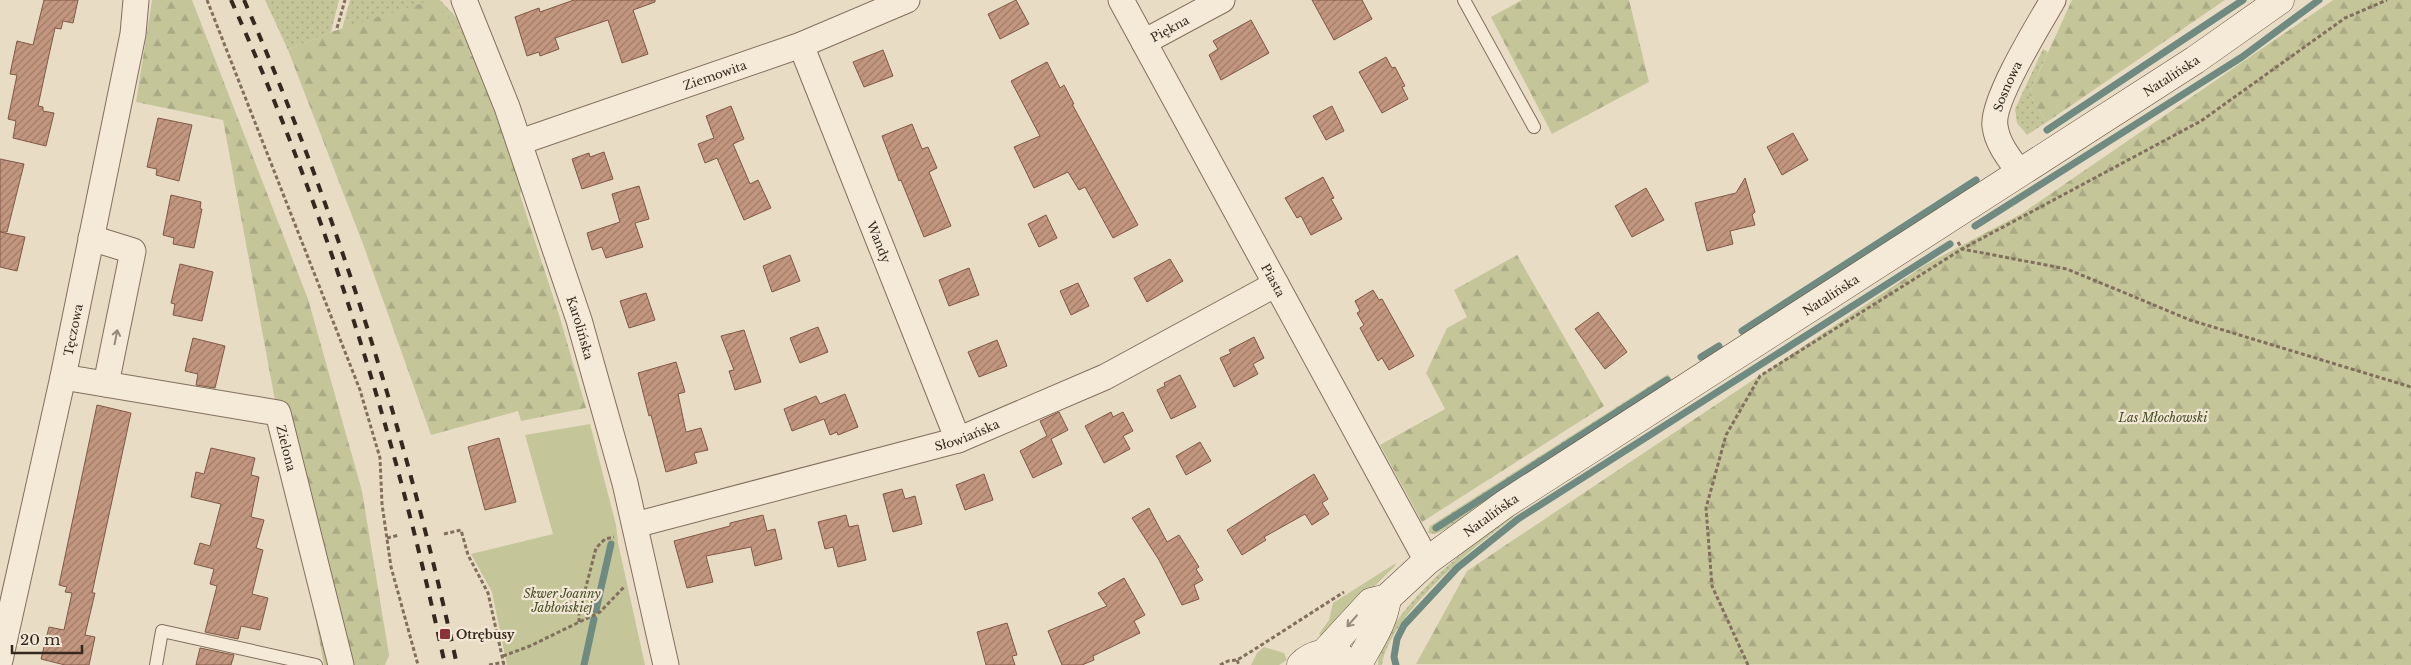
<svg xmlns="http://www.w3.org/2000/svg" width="2411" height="665" font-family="'Libre Baskerville',serif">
<defs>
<pattern id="grass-dots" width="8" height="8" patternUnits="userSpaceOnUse" patternTransform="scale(1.25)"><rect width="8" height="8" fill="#c4c69a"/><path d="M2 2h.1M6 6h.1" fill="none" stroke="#a9aa84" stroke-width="1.8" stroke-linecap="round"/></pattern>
<pattern id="forest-firs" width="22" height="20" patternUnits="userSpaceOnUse" patternTransform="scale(1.25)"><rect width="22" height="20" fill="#c4c69a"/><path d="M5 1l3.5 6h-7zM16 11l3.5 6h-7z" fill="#a9aa84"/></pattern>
<pattern id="building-hatch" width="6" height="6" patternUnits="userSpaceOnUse" patternTransform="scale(1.25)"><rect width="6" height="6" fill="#c3977f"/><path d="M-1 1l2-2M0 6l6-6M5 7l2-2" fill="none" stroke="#9f7b67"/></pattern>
</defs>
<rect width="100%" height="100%" fill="#e9dcc5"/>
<g fill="url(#grass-dots)">
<path d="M265,0H339L331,32L288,50Z"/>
<path d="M350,0H440L457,18L473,52L470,54L456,26L342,29Z"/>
<path d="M2043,49L2048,52L2029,94L2047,122L2027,135L2017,123L2015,109Z"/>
<path d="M1668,374L1674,382L1442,531L1435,534L1428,533L1430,526Z"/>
<path d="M1511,513L1514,517C1474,546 1390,615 1382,665H1378C1379,617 1474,542 1511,513Z"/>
</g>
<g fill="url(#forest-firs)">
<path d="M152,0H192L308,299L362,491L389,655L385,665H324L223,120L136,102Z"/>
<path d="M432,0L456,26L471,56L474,55L522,188L520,195L560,318L586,408L521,421L518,411L431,435L363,244L288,50L331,32Z"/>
<path d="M1522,0H1629L1649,82L1552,134L1491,17Z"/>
<path d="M2072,0H2225L2047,122L2029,94Z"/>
<path d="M2333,0H2411V665L1416,664L1467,571L1925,265L2021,214Z"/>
<path d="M1517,255L1604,406L1422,522L1380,445L1445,409L1426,373L1447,328L1467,317L1454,290Z"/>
</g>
<g fill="#c4c69a">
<path d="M590,424L616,525L618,543L645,665H507L492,592L471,554L553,534L525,435Z"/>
<path d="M1396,563L1394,567L1322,638L1319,634L1329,620L1333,603Z"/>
<path d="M1264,647L1284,653L1287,660L1279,665H1251L1257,653Z"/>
</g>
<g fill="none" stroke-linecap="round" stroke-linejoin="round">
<g stroke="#6e8a81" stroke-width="7">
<path d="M2047,130L2243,0"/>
<path d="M1975,226L2242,57L2319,0"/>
<path d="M1742,331L1976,180"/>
<path d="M1701,357L1719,346"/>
<path d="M1436,528L1667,380"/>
<path d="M596,610L611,544"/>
<path d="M584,665L594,619"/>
<path d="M1396,665L1394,657L1397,639L1404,625L1457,568L1518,519L1950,244"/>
</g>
</g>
<g fill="url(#building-hatch)" stroke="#7e5846">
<path d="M44,0H78L73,23L63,21L61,29L55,28L47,64L38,106L43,107V111L54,113L46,146L13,138L16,121L8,119L17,75L10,74L17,41L33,45Z"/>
<path d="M574,0H655V2L633,10L648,54L622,63L608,20L555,38L559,49L540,56L539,52L527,56L515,17L539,8L540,12Z"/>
<path d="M1016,0L1029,24L1000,39L988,14Z"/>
<path d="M1312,0H1362L1372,19L1334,40Z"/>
<path d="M1251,20L1269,53L1221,80L1209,55L1218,49L1213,41Z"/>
<path d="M883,50L893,76L864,87L853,62Z"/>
<path d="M1386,57L1392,68L1395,67L1405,86L1402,87L1408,99L1382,113L1359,72Z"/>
<path d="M1047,62L1060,88L1064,85L1074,104H1072L1138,225L1113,238L1085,187L1079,190L1068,172L1034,188L1014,147L1040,136L1011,81Z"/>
<path d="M731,106L744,139L733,144L750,184L758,180L771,208L744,220L717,158L705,163L698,144L714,138L706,116Z"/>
<path d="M1332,106L1344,131L1326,140L1313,116Z"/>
<path d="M158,118L192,125L179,181L156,175L157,169L147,167Z"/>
<path d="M912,124L922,149L928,147L937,168L929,172L951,226L924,237L901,180L899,181L882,136Z"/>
<path d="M1793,133L1808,160L1782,175L1767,147Z"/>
<path d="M604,152L613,179L582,189L572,159L589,153L590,157Z"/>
<path d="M0,159L24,164L7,232H0Z"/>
<path d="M1323,177L1334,198L1331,199L1342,219L1311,235L1301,216L1297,218L1285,198Z"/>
<path d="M1745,178L1755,212L1752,215L1755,225L1730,231L1733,244L1707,251L1695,203L1736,193Z"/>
<path d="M639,186L649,219L635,223L643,247L606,258L602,247L592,250L587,233L620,222L612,194Z"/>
<path d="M1646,188L1664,220L1632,237L1615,206Z"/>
<path d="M171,195L201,202L200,209H202L194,248L173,244L174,238L163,235Z"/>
<path d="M1046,215L1057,238L1039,247L1028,224Z"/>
<path d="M0,232L25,237L17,271L0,267Z"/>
<path d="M790,255L800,281L772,292L763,266Z"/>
<path d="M1170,259L1183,281L1147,302L1134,278Z"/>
<path d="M180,264L213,272L202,321L173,315L175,304L171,303Z"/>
<path d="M969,268L979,295L949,306L939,280Z"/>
<path d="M1078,283L1089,306L1071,315L1060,291Z"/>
<path d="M1373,290L1379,300L1382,299L1414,356L1389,370L1382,358L1378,361L1360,328L1364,325L1357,313L1360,311L1355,301Z"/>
<path d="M646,293L655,320L629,328L620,301Z"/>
<path d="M1598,312L1627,352L1605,369L1575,329Z"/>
<path d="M818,327L828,352L800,363L790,338Z"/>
<path d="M744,330L761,382L735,390L729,371L734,370L721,336Z"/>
<path d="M1254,337L1264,358L1253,364L1258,374L1234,387L1220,358L1231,353L1229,350Z"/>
<path d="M193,338L225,346L215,388L196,385L198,374L185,371Z"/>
<path d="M997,340L1007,366L979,377L968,352Z"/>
<path d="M676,362L685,392L678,394L686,432L701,428L708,450L694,453L697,463L666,472L651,415L649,416L638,373Z"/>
<path d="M1180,375L1196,407L1171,419L1157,390L1165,386L1164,383Z"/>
<path d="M845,394L858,427L838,435L837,432L830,435L824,419L792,431L784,409L816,396L820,404Z"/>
<path d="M97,405L131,413L92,593H95L85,635L95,637L89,665H65L41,659L49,627L64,630L72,593L65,592L67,587L59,585Z"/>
<path d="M1059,412L1068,430L1051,439L1062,464L1033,478L1020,451L1047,436L1040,421Z"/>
<path d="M1111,412L1113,417L1123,412L1133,431L1123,436L1130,449L1104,463L1085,426Z"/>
<path d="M499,438L516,502L485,510L468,447Z"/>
<path d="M1200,442L1211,461L1186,475L1176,456Z"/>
<path d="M211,448L255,458L251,475L259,477L251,517L264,520L256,548L263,550L252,594L268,598L260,630L241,626L238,639L205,632L217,586L210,584L214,569L194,564L200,543L210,546L221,504L191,497L196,472L204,474Z"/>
<path d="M984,474L993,500L965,510L956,485Z"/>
<path d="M1314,474L1328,499L1322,503L1329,514L1312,525L1305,514L1264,537L1266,540L1242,555L1227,530Z"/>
<path d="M902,489L905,499L915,496L922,524L893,532L883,494Z"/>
<path d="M1149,508L1167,542L1179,535L1199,567L1196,569L1203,580L1194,585L1199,599L1182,605L1159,560L1132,518Z"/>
<path d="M763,515L767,531L775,529L782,559L755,566L751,547L706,556L713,582L687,588L674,541L730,526V523Z"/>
<path d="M846,515L849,527L858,525L866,560L838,567L833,547L825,549L818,522Z"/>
<path d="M1124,578L1145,615L1134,621L1140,633L1093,656L1094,660L1082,665H1062L1048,631L1107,606L1098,593Z"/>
<path d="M1007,623L1017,655L1012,656L1015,665H986L977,632Z"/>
<path d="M200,648L234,655L231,665H196Z"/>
</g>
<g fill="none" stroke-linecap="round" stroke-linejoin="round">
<g stroke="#826e5d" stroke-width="14">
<g id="service">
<path d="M1464,0L1534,127"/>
<path d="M156,665L162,631L316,665"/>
</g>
</g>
<g stroke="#826e5d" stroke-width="27">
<g id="minor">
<path id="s1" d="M464,0L507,107L579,320L625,483L666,665"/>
<path id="s2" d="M1121,0L1427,561"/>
<path id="s3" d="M1144,42L1222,0"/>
<path id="s4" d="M801,45L958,440"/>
<path id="s5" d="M520,142L801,45L907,0"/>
<path id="s6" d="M2020,173C2010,159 1997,144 1995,126C1991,102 2039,24 2053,0"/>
<path d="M91,238L133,251L106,384"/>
<path id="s7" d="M63,377L278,413L341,665"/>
<path id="s8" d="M635,525L958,440L1105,377L1276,284"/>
<path id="s9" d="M0,660L63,377L133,34L136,0"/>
</g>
</g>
<g stroke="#645040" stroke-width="29">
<g id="secondary">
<path id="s10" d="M1324,653L1371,602L1387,598L1427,561L1505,504L2195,60L2280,0"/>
<path d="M1301,665C1312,654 1326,651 1340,656"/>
<path d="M1358,665C1369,642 1384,624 1387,598"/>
</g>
</g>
<g stroke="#826e5d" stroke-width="3" stroke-dasharray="4 2.5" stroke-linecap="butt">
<path d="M207,0L360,390L380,458L382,504L391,567L418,665"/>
<path d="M337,28L345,0"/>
<path d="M1958,242L1962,249L2067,269L2190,320L2411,387"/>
<path d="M444,534L461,530L468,555L488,593L504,665"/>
<path d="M387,538L399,535"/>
<path d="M579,622V614L596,548L605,539L614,537"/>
<path d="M503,656L530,646L600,612L624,587"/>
<path d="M1237,660L1239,665"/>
<path d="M489,665L504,662"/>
<path d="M1220,665L1228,661L1237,660L1252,651L1344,592"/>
<path d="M1748,665L1712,586L1706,508L1726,435L1760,376L1962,249L2201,121L2345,18L2387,0"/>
</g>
<use href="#service" stroke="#f5ead7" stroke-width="12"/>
<use href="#minor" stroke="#f5ead7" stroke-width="25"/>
<use href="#secondary" stroke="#f5ead7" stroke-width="28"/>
<g stroke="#34281f" stroke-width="4" stroke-dasharray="9 9" stroke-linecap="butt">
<path d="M231,0C327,213 396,437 445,665"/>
<path d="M244,0C338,214 407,437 457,665"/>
</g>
</g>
<defs><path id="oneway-shaft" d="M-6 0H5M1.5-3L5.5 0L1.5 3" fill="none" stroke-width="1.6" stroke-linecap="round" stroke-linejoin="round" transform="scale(1.25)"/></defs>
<g stroke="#94897b">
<use href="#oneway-shaft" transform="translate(116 337) rotate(-79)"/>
<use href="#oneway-shaft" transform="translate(1352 621) rotate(131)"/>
</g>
<rect fill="#8a343a" stroke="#f1e7d4" stroke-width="2" x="439" y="628" width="12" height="12" rx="2.5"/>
<g text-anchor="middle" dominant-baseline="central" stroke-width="4.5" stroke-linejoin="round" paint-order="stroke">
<g font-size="12" fill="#34281f" stroke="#f1e7d4">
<text stroke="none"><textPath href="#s3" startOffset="29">Piękna</textPath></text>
<text stroke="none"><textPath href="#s5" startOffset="206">Ziemowita</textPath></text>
<text stroke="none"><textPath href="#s10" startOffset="1029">Natalińska</textPath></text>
<text stroke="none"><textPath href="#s6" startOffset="96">Sosnowa</textPath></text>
<text stroke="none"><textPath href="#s4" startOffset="212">Wandy</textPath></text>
<text stroke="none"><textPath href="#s2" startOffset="319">Piasta</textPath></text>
<text stroke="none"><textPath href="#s10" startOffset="624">Natalińska</textPath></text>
<text stroke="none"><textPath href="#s1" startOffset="348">Karolińska</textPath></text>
<text stroke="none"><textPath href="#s9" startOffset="338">Tęczowa</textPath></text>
<text stroke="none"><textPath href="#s8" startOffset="344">Słowiańska</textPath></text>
<text stroke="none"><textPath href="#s7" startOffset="254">Zielona</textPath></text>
<text stroke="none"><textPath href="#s10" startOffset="219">Natalińska</textPath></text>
</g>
<g font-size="12" font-style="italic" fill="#474e28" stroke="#f1e7d4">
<text x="2163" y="417">Las Młochowski</text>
<text x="562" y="593">Skwer Joanny<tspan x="562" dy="14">Jabłońskiej</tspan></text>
</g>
<g font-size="12" font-weight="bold" fill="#34281f" stroke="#f1e7d4" text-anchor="start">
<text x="456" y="634">Otrębusy</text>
</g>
</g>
<path d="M12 645v8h70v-8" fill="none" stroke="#34281f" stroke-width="2.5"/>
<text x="20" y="645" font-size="15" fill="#34281f" stroke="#f1e7d4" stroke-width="4" paint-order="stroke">20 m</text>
</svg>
